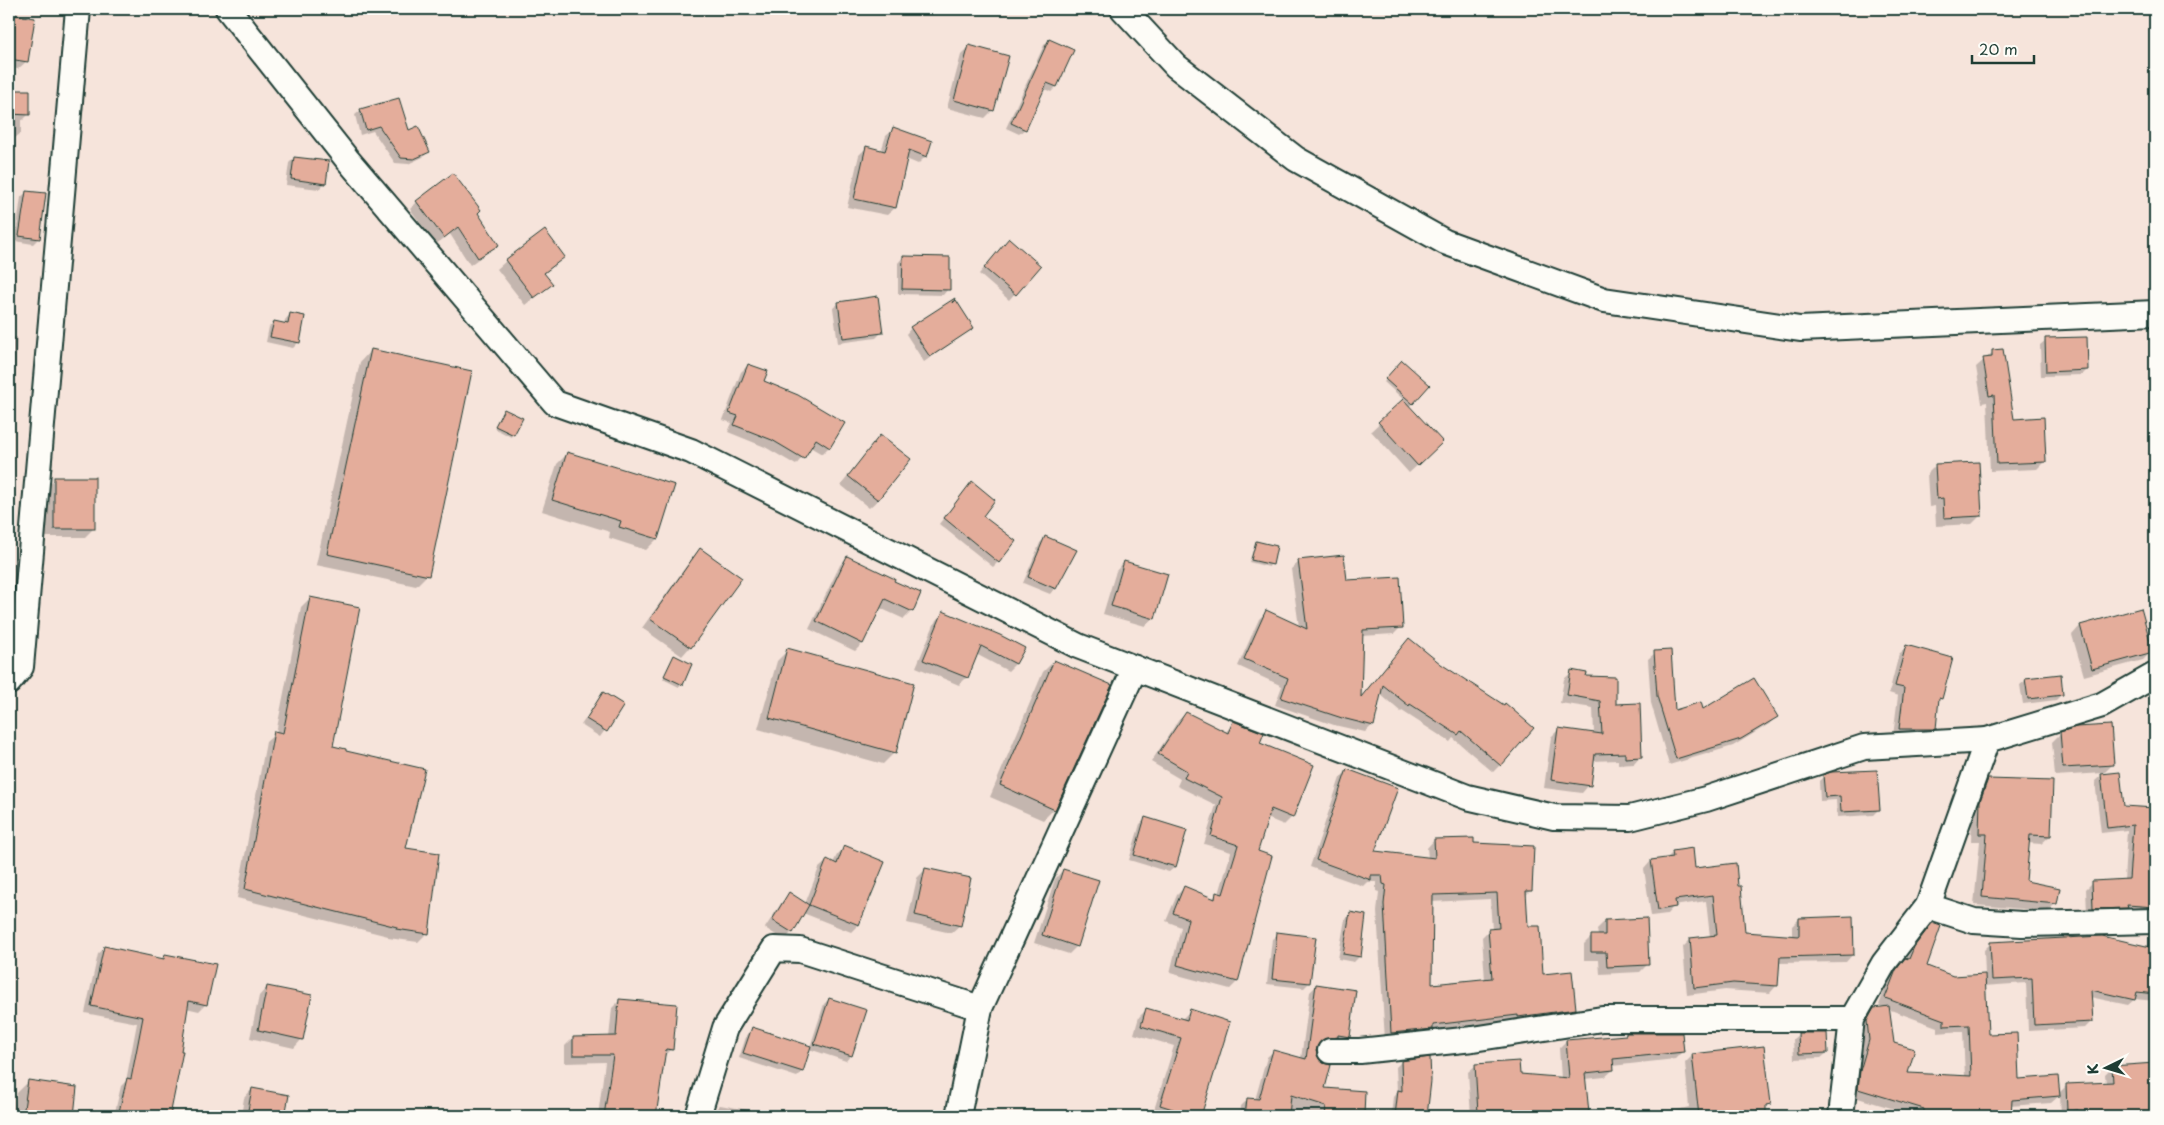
<svg xmlns="http://www.w3.org/2000/svg" width="2164" height="1125" font-family="'Playpen Sans',sans-serif">
<rect width="100%" height="100%" fill="#f6e4db"/>
<filter id="ink" filterUnits="userSpaceOnUse"><feTurbulence type="fractalNoise" baseFrequency=".02" numOctaves="2"/><feDisplacementMap in="SourceGraphic" scale="10" xChannelSelector="R" yChannelSelector="G"/><feConvolveMatrix kernelMatrix="1 2 1 2 8 2 1 2 1" color-interpolation-filters="sRGB"/></filter>
<g filter="url(#ink)">
<g fill="#0003" fill-rule="evenodd">
<path d="M93,9H136L131,15L93,10Z"/>
<path d="M9,15L33,19L27,61L18,69L9,68Z"/>
<path d="M1049,40L1072,51L1056,87L1051,92L1043,88L1025,129L1019,134L1006,128L1044,45Z"/>
<path d="M970,46L993,110L985,118L947,108L961,55Z"/>
<path d="M9,91H29V114L23,120H21V133L15,138H9Z"/>
<path d="M361,110L408,132L428,152L423,157L408,164L395,163L373,131L360,135L355,115Z"/>
<path d="M894,129L926,156L918,164L906,159L895,208L887,215L847,207L859,155L866,148L881,151L886,136Z"/>
<path d="M294,158L325,183L319,189L286,185L289,163Z"/>
<path d="M27,192L45,195L38,239L33,244L15,241L21,197Z"/>
<path d="M417,202L497,245L470,265L450,234L436,244L410,209Z"/>
<path d="M9,223L12,224L9,259V337H17L15,378L9,384Z"/>
<path d="M1004,245L1039,266L1009,300L979,274Z"/>
<path d="M564,257L544,274L551,284L525,305L497,269L506,261Z"/>
<path d="M903,257L948,289L943,295L898,294V263Z"/>
<path d="M839,303L882,332L876,338L838,343L833,308Z"/>
<path d="M950,307L973,328L924,362L906,334L911,328Z"/>
<path d="M290,314L299,342L293,348L266,342L269,327L274,322L284,324L285,320Z"/>
<path d="M2046,340L2087,370L2082,375L2041,376L2040,345Z"/>
<path d="M371,350L427,575L416,586L316,565L360,362Z"/>
<path d="M1993,352L2013,420L2045,461L2037,469L1990,471L1987,402L1982,403L1976,367Z"/>
<path d="M1402,362L1428,385L1409,407L1433,451L1409,473L1371,431L1404,400L1384,382Z"/>
<path d="M748,365L762,382L829,447L822,454L810,447L796,465L765,447L728,432L732,423L723,420L741,372Z"/>
<path d="M504,410L521,419L511,437L494,428Z"/>
<path d="M880,436L878,500L869,508L841,485Z"/>
<path d="M568,453L657,539L646,550L609,538L610,532L542,511L557,464Z"/>
<path d="M1935,466L1980,516L1972,524L1936,526L1935,506L1929,507L1927,474Z"/>
<path d="M55,479L93,529L85,537H46V487Z"/>
<path d="M967,488L981,516L998,562L993,567L939,524Z"/>
<path d="M1045,538L1055,588L1050,594L1023,583L1040,543Z"/>
<path d="M1256,542L1276,547L1269,567L1249,562Z"/>
<path d="M700,549L690,647L682,656L642,628L692,558Z"/>
<path d="M847,557L892,582L912,611L904,619L880,608L862,644L855,651L809,629L840,565Z"/>
<path d="M1124,562L1154,618L1145,626L1103,614L1116,571Z"/>
<path d="M1299,562L1346,581L1401,627L1394,634L1362,636L1360,698L1402,647L1500,765L1493,772L1453,738L1450,742L1402,711L1401,712L1380,694L1373,725L1365,732L1334,725L1275,705L1282,686L1238,666L1259,619L1266,612L1299,627L1291,569Z"/>
<path d="M310,598L331,747L405,849L427,933L418,942L388,938V936L237,898L266,742L276,733L301,607Z"/>
<path d="M943,613L1023,648L1015,664L1008,671L976,654L967,677L959,685L916,667L936,620Z"/>
<path d="M2080,626L2152,651L2143,660L2084,676L2072,635Z"/>
<path d="M1907,647L1941,698L1938,701L1934,729L1927,736H1893L1898,696L1889,693L1899,654Z"/>
<path d="M788,650L895,752L883,764L758,729L777,661Z"/>
<path d="M1655,653L1674,712L1703,711L1776,717L1769,724L1733,746L1669,765L1651,703L1648,659Z"/>
<path d="M674,657L682,684L679,687L663,679Z"/>
<path d="M1054,661V809L1043,820L990,797L1043,672Z"/>
<path d="M1572,672L1585,678L1615,706L1641,756L1634,764L1618,765V760L1593,761L1589,785L1582,793L1544,788L1551,737L1558,730L1594,734L1593,708L1560,703L1564,679Z"/>
<path d="M2026,680L2062,694L2056,700L2023,704L2020,685Z"/>
<path d="M603,694L622,706L600,737L581,725Z"/>
<path d="M1186,713L1225,733L1234,723L1258,744L1292,817L1284,825L1267,818L1257,852L1237,982L1230,989L1170,973L1181,927L1166,921L1177,895L1185,887L1212,899L1217,894H1219L1231,852L1204,844L1216,805L1177,786L1180,779L1151,762L1178,721Z"/>
<path d="M2061,733L2113,764L2102,775L2123,808L2155,810V910L2087,914L2086,889L2093,882L2124,881L2127,830L2101,833L2095,781L2104,773L2055,776L2052,742Z"/>
<path d="M1347,771L1374,852L1428,858L1427,848L1434,840L1473,845L1530,891L1525,896L1527,928L1542,975L1575,1009L1568,1016L1430,1031L1425,1036L1385,1040L1377,912L1379,892L1376,891V882H1367L1363,886L1310,867L1340,778ZM1490,899L1492,930H1489L1482,937L1485,980L1430,986L1431,902Z"/>
<path d="M1824,776L1878,810L1873,815L1837,817L1836,800L1820,801L1819,781Z"/>
<path d="M1988,781L2050,836L2041,844L2028,843L2024,882L2056,903L2048,911L1974,905L1980,841H1971L1972,810L1980,789Z"/>
<path d="M1146,819L1175,867L1169,872L1129,860L1140,824Z"/>
<path d="M845,847L858,925L851,932L803,913L792,932L784,940L765,928L782,902L789,894L805,904L819,868L827,861L833,863L837,855Z"/>
<path d="M1673,852L1694,869L1744,934L1792,937V926L1799,919L1853,954L1846,962L1778,963L1777,985L1770,993L1725,990L1687,995L1683,947L1690,940L1710,937L1706,901L1674,906L1667,914L1651,916L1644,869L1651,861L1666,859Z"/>
<path d="M926,869L960,925L951,933L907,923L917,878Z"/>
<path d="M1063,870L1077,946L1069,954L1034,943L1055,879Z"/>
<path d="M1351,913L1360,956L1354,962L1338,959L1345,919Z"/>
<path d="M1605,921L1648,964L1640,972L1600,974L1599,960H1584V944L1592,936H1598L1597,929Z"/>
<path d="M1933,924L1925,967L1953,977L1985,975L1984,950L1990,944L2146,947L2152,941L2155,942V1001L2135,999L2128,1005L2090,997L2091,1022L2085,1028L2028,1031L2026,983L1984,986L1987,1035L2018,1080L2058,1094L2067,1085L2106,1084L2105,1074L2112,1067L2154,1064L2155,1116H2061L2060,1095L2051,1103L2010,1106V1116H1918L1851,1096L1853,1079L1863,1048L1860,1029L1867,1016L1875,1009L1885,1008L1879,1005L1889,979ZM1888,1009L1937,1027V1033L1963,1031L1965,1077L1906,1074L1893,1044Z"/>
<path d="M1278,934L1309,983L1304,988L1267,984L1272,939Z"/>
<path d="M105,948L161,959L165,955L206,1004L199,1011L186,1008L180,1052H182L168,1116H114L121,1086L126,1081L137,1023L85,1013L98,954Z"/>
<path d="M1316,986L1349,1036L1343,1042L1317,1045L1315,1052L1323,1089L1364,1092L1362,1116H1240L1241,1106L1248,1099L1255,1100L1267,1057L1274,1051L1301,1059L1310,992Z"/>
<path d="M267,987L302,1039L294,1048L250,1038L259,996Z"/>
<path d="M829,999L851,1055L846,1061L809,1049L802,1072L797,1077L739,1058L747,1034L752,1029L810,1047L824,1004Z"/>
<path d="M620,1000L672,1049L664,1057L652,1116H598L605,1062L565,1063V1046L573,1038H609L612,1008Z"/>
<path d="M1147,1009L1182,1019L1190,1011L1229,1023L1200,1116H1163L1153,1113L1174,1046L1134,1034L1139,1017Z"/>
<path d="M1627,1034L1682,1052L1675,1059L1612,1066L1613,1070L1605,1077L1585,1079L1587,1112L1583,1116H1471L1468,1072L1476,1065L1519,1075L1561,1079L1559,1048L1566,1041L1625,1036Z"/>
<path d="M1799,1034L1827,1053L1821,1058L1794,1059L1793,1039Z"/>
<path d="M1693,1055L1769,1104L1764,1108L1765,1116H1664L1668,1112L1689,1107L1685,1063Z"/>
<path d="M1401,1062L1430,1081L1426,1116H1391L1393,1097L1397,1092L1396,1067Z"/>
<path d="M28,1082L76,1088L72,1116H9V1112H14L17,1093Z"/>
<path d="M252,1089L288,1096L284,1116H241L244,1098Z"/>
<path d="M720,1105L781,1116H712L713,1112Z"/>
</g>
<g fill="#e4ad9b" stroke="#1f3d34" fill-rule="evenodd">
<path d="M9,14L35,18L28,62L9,59Z"/>
<path d="M1049,39L1074,50L1057,87L1047,83L1026,130L1011,123Z"/>
<path d="M969,45L1009,56L994,111L954,100Z"/>
<path d="M9,90H30V115L9,114Z"/>
<path d="M399,98L409,130L418,126L430,152L414,159L401,158L379,126L366,130L360,109Z"/>
<path d="M893,127L932,141L927,157L909,150L896,208L854,199L866,146L885,151Z"/>
<path d="M294,157L329,161L326,184L291,179Z"/>
<path d="M453,173L481,210L478,213L499,245L478,258L458,227L444,238L416,201Z"/>
<path d="M26,191L46,193L40,239L19,236Z"/>
<path d="M545,230L565,257L544,273L553,284L534,298L505,260Z"/>
<path d="M1009,238L1041,266L1016,295L984,268Z"/>
<path d="M903,256L950,257V290L902,289Z"/>
<path d="M878,296L883,333L843,338L838,302Z"/>
<path d="M955,298L953,303L956,300L974,328L930,357L910,327Z"/>
<path d="M290,313L305,316L300,343L270,337L274,321L288,324Z"/>
<path d="M2087,337L2088,370L2046,372L2045,338Z"/>
<path d="M371,349L472,371L429,576L327,554Z"/>
<path d="M2003,349L2014,419L2044,417L2046,462L1997,464L1994,395L1989,396L1983,358L1992,357V350Z"/>
<path d="M1402,360L1430,385L1413,404L1385,379Z"/>
<path d="M748,364L768,371L764,381L798,395L845,423L830,448L816,439L804,459L772,440L734,425L738,416L729,413Z"/>
<path d="M1403,399L1443,442L1418,466L1378,422Z"/>
<path d="M504,409L523,418L514,435L495,426Z"/>
<path d="M880,435L911,459L878,500L848,476Z"/>
<path d="M567,452L675,485L658,539L619,527L621,521L552,500Z"/>
<path d="M1979,462L1982,516L1944,518L1943,498L1937,499L1935,464Z"/>
<rect x="54" y="477" width="41" height="52"/>
<path d="M972,481L995,500L983,516L1016,541L999,563L944,518Z"/>
<path d="M1045,536L1077,550L1056,589L1028,577Z"/>
<path d="M1256,541L1277,546L1273,565L1251,560Z"/>
<path d="M700,548L742,578L691,648L650,619Z"/>
<path d="M1344,555L1347,580L1400,577L1403,628L1363,630L1361,697L1409,638L1441,664L1504,705L1505,703L1534,728L1501,766L1461,731L1458,735L1410,704L1409,706L1383,685L1374,726L1342,718L1281,698L1288,678L1244,659L1266,610L1307,629L1298,560Z"/>
<path d="M847,556L895,579L894,581L921,593L913,612L885,599L863,644L816,621Z"/>
<path d="M1124,561L1168,574L1155,619L1111,606Z"/>
<path d="M310,597L360,607L333,746L346,749V751L425,769L406,848L439,853L429,934L396,929L397,927L245,889L274,731L283,733Z"/>
<path d="M2141,608L2153,652L2092,669L2080,625Z"/>
<path d="M943,611L1000,635L1025,648L1016,664L981,646L968,678L923,660Z"/>
<path d="M1906,645L1953,658L1942,699L1939,698L1936,729H1899L1904,688L1895,686Z"/>
<path d="M787,648L914,683L896,753L769,718Z"/>
<path d="M1671,650L1675,710L1701,702L1703,709L1754,678L1778,717L1741,739L1676,759L1657,696L1654,651Z"/>
<path d="M674,655L692,664L683,685L664,676Z"/>
<path d="M1054,660L1112,685L1055,810L1000,785Z"/>
<path d="M1571,670L1587,673L1586,676L1616,677V704L1640,703L1642,757L1625,758V753L1595,754L1591,786L1551,780L1558,728L1602,734L1600,701L1567,695Z"/>
<path d="M2061,674L2063,695L2028,699L2025,678Z"/>
<path d="M603,692L624,705L607,732L586,719Z"/>
<path d="M1186,712L1228,733L1233,721L1264,733L1260,743L1314,765L1293,818L1271,809L1258,851L1272,856L1238,982L1177,965L1188,919L1173,913L1184,886L1215,899L1216,892L1223,894L1238,845L1211,836L1222,797L1184,778L1187,771L1158,754Z"/>
<path d="M2111,725L2114,765L2063,768L2060,732L2076,727Z"/>
<path d="M1347,769L1398,788L1375,851L1435,858L1434,839L1474,838V843L1534,846L1532,891H1526L1528,926H1540L1543,974L1572,971L1576,1009L1518,1017V1015L1433,1025V1029L1391,1033L1384,904L1386,885L1383,884L1382,875H1371V880L1316,860ZM1497,893L1499,928L1488,929L1492,978L1432,984L1433,895Z"/>
<path d="M1877,770L1880,810L1841,812L1840,796L1825,797L1823,775L1831,772Z"/>
<path d="M2120,772L2124,806L2155,808V907L2127,905L2128,908L2093,909L2092,881L2129,879L2133,825L2107,828L2101,774Z"/>
<path d="M1988,779L2053,781L2051,836L2030,835L2026,881L2060,888L2057,904L1982,897L1987,834H1979L1980,801Z"/>
<path d="M1145,817L1187,830L1176,867L1134,855Z"/>
<path d="M844,845L885,862L859,925L809,905L793,933L772,920L789,892L809,905L827,859L837,864Z"/>
<path d="M1693,848L1695,868L1736,863L1738,886H1741L1745,932L1799,936V918L1853,916L1854,955L1780,957L1778,986L1733,983L1694,988L1690,938L1717,935L1713,895L1675,900L1676,907L1658,910L1651,860L1673,857L1672,851Z"/>
<path d="M925,868L971,878L961,926L915,915Z"/>
<path d="M1063,869L1099,880L1078,947L1042,935Z"/>
<path d="M1350,912L1366,915L1361,957L1343,954Z"/>
<path d="M1647,918L1649,965L1607,967L1606,952H1591V935H1605V920Z"/>
<path d="M1932,923L1941,926L1927,966L1953,976L1985,974L1988,1034L2017,1033L2019,1079L2058,1076L2060,1096L2012,1100L2011,1116H1924V1109L1858,1089L1860,1071L1869,1040L1867,1021L1874,1008L1889,1006L1894,1043L1915,1049L1908,1073L1971,1076L1969,1025L1944,1026V1020L1885,998L1896,970L1905,958L1909,959L1914,947Z"/>
<path d="M1277,932L1316,937L1310,983L1272,979Z"/>
<path d="M2102,936L2155,948V994L2137,992L2135,1000L2091,990L2093,1022L2034,1025L2032,978L1992,980L1990,942Z"/>
<path d="M104,946L164,959L165,954L216,964L207,1005L189,1001L181,1051H183L170,1116H118L127,1078L131,1079L143,1017L91,1006Z"/>
<path d="M1316,984L1356,990L1350,1037L1338,1035V1037L1324,1039L1318,1045L1316,1051L1318,1057L1323,1063L1331,1065L1325,1088L1365,1091L1364,1116H1325L1326,1106L1291,1095L1289,1116H1245L1247,1098L1259,1099L1273,1050L1306,1059Z"/>
<path d="M267,986L312,995L303,1040L258,1030Z"/>
<path d="M829,998L867,1010L852,1056L814,1044Z"/>
<path d="M619,999L677,1004L673,1050L666,1049L656,1116H604L613,1055H573V1037L616,1036Z"/>
<path d="M1146,1008L1187,1020L1190,1009L1230,1022L1201,1116H1195L1160,1105L1181,1038L1141,1026Z"/>
<path d="M752,1027L811,1046L803,1072L743,1053Z"/>
<path d="M1626,1033H1682L1684,1052L1613,1059L1614,1070L1585,1073L1589,1113L1565,1115L1523,1111L1478,1113L1475,1064L1519,1061L1520,1074L1569,1078L1566,1040L1626,1035Z"/>
<path d="M1798,1033H1827L1828,1053L1799,1054Z"/>
<path d="M1764,1046L1771,1104L1766,1105V1116H1699L1692,1054Z"/>
<path d="M1430,1057L1431,1081L1427,1116H1395L1398,1090L1402,1091L1401,1061Z"/>
<path d="M2155,1063V1115L2079,1116L2078,1110L2067,1111L2066,1084L2113,1082L2112,1066Z"/>
<path d="M28,1080L77,1087L74,1116H23Z"/>
<path d="M252,1088L289,1095L285,1116H247Z"/>
</g>
<g fill="none" stroke-linecap="round" stroke-linejoin="round">
<g stroke="#1f3d34" stroke-width="28">
<g id="minor">
<path d="M228,9L347,159L555,403L691,451L1078,646L1467,797L1554,817L1630,818L1706,799L1864,747L1987,740L2102,705L2155,675"/>
<path d="M1123,9L1176,66L1296,159L1445,242L1604,300L1800,329L2155,313"/>
<path d="M9,682L21,667L78,9"/>
<path d="M1928,906L1974,921L2022,924L2155,921"/>
<path d="M1330,1051H1360L1473,1039L1602,1019H1852"/>
<path d="M698,1116L725,1028L774,949L800,950L980,1008"/>
<path d="M958,1116L980,1008L1135,668"/>
<path d="M1841,1116L1852,1019L1884,963L1928,906L1987,740"/>
</g>
</g>
<use href="#minor" stroke="#fdfcf7" stroke-width="24"/>
</g>
</g>
<rect width="2164" height="1125" fill="none" stroke="#fdfcf7" stroke-width="30"/>
<rect x="15" y="15" width="2134" height="1095" fill="none" stroke="#1f3d34" stroke-width="2" filter="url(#ink)"/>
<g transform="translate(2106 1068) rotate(265)" stroke="#fdfcf7" stroke-width="4" paint-order="stroke">
<path d="M0-4L9 19L0 12L-9 19Z" fill="#1f3d34"/>
<text y="-8" font-size="14" font-weight="bold" text-anchor="middle" fill="#1f3d34">K</text>
</g>
<path d="M1972 55v8h62v-8" fill="none" stroke="#1f3d34" stroke-width="2.5"/>
<text x="1979" y="55" font-size="15" fill="#1f3d34" stroke="#fdfcf7" stroke-width="4" paint-order="stroke">20 m</text>
</svg>
